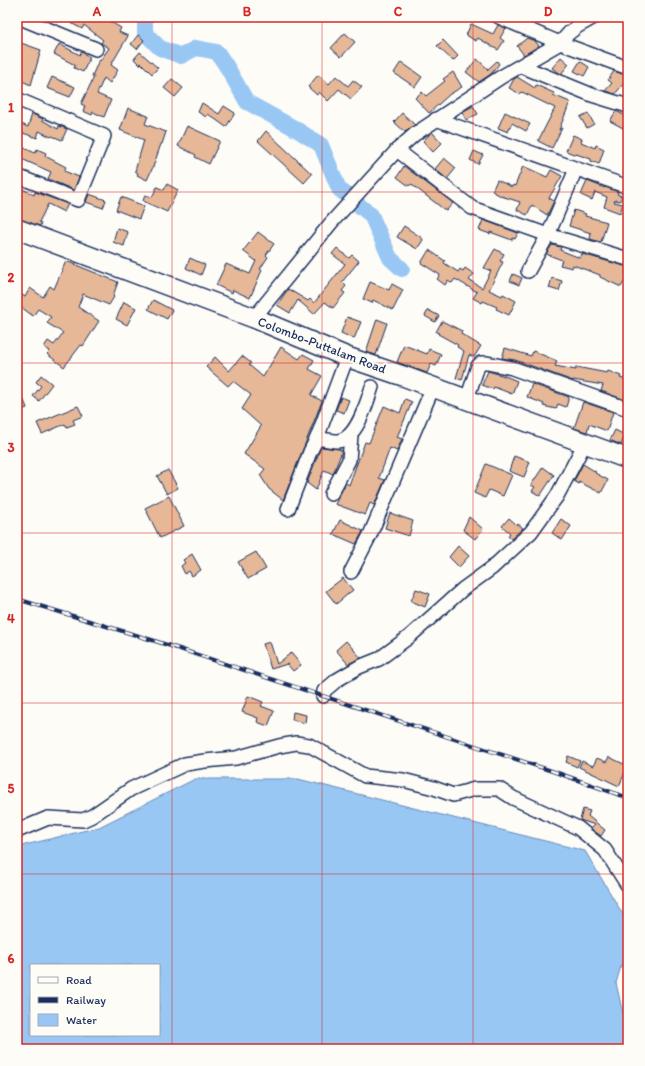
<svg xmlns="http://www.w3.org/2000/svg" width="645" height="1066" font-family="Itim,sans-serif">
<rect width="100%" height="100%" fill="#fdfcf7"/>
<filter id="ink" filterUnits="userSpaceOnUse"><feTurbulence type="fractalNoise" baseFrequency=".025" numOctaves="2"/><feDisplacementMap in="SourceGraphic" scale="8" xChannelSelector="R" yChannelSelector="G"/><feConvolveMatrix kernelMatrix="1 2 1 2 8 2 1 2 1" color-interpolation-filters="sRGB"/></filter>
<g filter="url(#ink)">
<path fill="#99c7f4" stroke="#678ab8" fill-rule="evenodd" d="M195,779H298L585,851L628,923V942L616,983L623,1014L628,1018V1049H17V847L99,827ZM31,965H159V1035H31Z"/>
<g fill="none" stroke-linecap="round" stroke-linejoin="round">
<path stroke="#99c7f4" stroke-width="16" d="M145,17V33L160,48L181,56L196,48L217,52L227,67L247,102L296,129L321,145L339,189L371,215L390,258L402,269"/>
</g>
<g fill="#e6b897" stroke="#1b2f5e">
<path d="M60,17H107L106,19L121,28L119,32L128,36L111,65L118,70L110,83L104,78L97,94L111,100L104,117L93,112L92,115L83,111L85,106L81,104L94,77L92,76L99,60L100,61L109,48L101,43L103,40L84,25L82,29Z"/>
<path d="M471,24L493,34L498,25L506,28L500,38L504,41L498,50L478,38L476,41L466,35Z"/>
<path d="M345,33L355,42L341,57L331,48Z"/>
<path d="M138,35L144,40L137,49L131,44Z"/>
<path d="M527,38L535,41L539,46L524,55L517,46Z"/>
<path d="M443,40L458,56L453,61L437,46Z"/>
<path d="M21,43L41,50L31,85L17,79V56Z"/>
<path d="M59,44L80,55L81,52L90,57L83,72L74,68L75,65L54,54Z"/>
<path d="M140,52L158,68L152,74L141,63L140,65L134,59Z"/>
<path d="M561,57L569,64L561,74L552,68Z"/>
<path d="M477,59L488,69L487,70L497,61L499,64L491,74L479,82L466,72Z"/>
<path d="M580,61L589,67L584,76L574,71Z"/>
<path d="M401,62L422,77L415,87L394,73Z"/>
<path d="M614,71L628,76V84L625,82L615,94L605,91L612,83L608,80Z"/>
<path d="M453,72L462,87L450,94L429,113L415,98L422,92L426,96L445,81L443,79Z"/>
<path d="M318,75L329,84L336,76L348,86L353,80L362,87L351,99L339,89L328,101L319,92L317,95L308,87Z"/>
<path d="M52,77L75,87L70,97L47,88Z"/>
<path d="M517,77L535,88L536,85L554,93L553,95L570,102L559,130L562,128L552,148L538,141L555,108L522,92L520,94L509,88L514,79Z"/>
<path d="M172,79L183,88L175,97L164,88Z"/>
<path d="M202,103L219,114L224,106L235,113L226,127L208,114L206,117L198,112Z"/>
<path d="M473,106L478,114L466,120L462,112Z"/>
<path d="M128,108L148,116L145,124L166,132L162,144H161L153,167L147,180L137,175L138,173L135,171L144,140L120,130Z"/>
<path d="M616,111L628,117L623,128L610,121Z"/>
<path d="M505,112L530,124L526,131L512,123L508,132L498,128Z"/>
<path d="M402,113L415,125L405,132L394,122Z"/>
<path d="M588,113L594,124L587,128L580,117Z"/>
<path d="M32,114L43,119L42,120L58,129L59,126L67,129L62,140L52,136L51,137L39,131L37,138L23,133L18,145L35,153L37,149L46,153L45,156L66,167L64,171L79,177L74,190L48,179L51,172L17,157V122L28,127Z"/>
<path d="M187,126L220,141L209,164L195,157L196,155L178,146Z"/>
<path d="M266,131L312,174L304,183L258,141Z"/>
<path d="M432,132L442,143L433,152L423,141Z"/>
<path d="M573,135L582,139L581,142L595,148L596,145L604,149L599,164L591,161V159L576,154V155L566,151Z"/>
<path d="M474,151L483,155L478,164L470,160Z"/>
<path d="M444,158L456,168L447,179L435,169Z"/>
<path d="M404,166L453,203L446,211L411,184L409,186L397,177Z"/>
<path d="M523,166L547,177L551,170L562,176L549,198L554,201L547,215L532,205L527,215L517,210L520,202L501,196L492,191L497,180L512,187L513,185L515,186Z"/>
<path d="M587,181L605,188V187L618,192L617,194L622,196L620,201L615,200L614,202L623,204L620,213L604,207L607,197L595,192L592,200L581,195Z"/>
<path d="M167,184L178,190L167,212L143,201L145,195L152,197L157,187L164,190Z"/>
<path d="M17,186L34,195L35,192L68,204L64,212L48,204L39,222L41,223L40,226L17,218Z"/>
<path d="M89,194L106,200L103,208L86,202Z"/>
<path d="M121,197L144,206L139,219L116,210Z"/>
<path d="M574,210L586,214L585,216L607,222L601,242L590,239L591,233L569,226Z"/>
<path d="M483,220L518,233L515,239L512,238V240L490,232V234L479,230Z"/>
<path d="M404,226L422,238L423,240L417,249L397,237Z"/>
<path d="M117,228L128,232L124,246L113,242Z"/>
<path d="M258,232L274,244L266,255L268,257L260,269L262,270L250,298L233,290L232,293L216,285L226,264L250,274L256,261L243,251Z"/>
<path d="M552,245L561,247L560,250L580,258L582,254L628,267L625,273L628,275V284L624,282L621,287L600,277V275L573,265L572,268L560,265L562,260L546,254Z"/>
<path d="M337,248L349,258L352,255L359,261L342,282L346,286L342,291L345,293L333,308L325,302L314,314L298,300L290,313L277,305L288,289L308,301L310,299L314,303L345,264L332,254Z"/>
<path d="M495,249L504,254L500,261L503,262L489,290L502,296L503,294L516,301L509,315L496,309L497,307L483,301L482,303L473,298L477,292L455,279L452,283L448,280L445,285L437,279L440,275L421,263L429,250L445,261L444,263L458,272L460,269L463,271L465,268L474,274L469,280L482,288L491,271L484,268Z"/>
<path d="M190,258L205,265L201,275L186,268Z"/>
<path d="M66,261L118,282L113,296L114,297L109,305L83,294L78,307L99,321L83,346L81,345L64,367L47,354L50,351L44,347L48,341L54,345L63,333L47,323L51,317L38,309L33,316L17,304V291L25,297L30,288L43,297L50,286L54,289Z"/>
<path d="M513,274L522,278L519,285L510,281Z"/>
<path d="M552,278L562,281L559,291L549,288Z"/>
<path d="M370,282L389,290L392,284L403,290L393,310L373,300L372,303L363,299Z"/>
<path d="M153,300L172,310L167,319L148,309Z"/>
<path d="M124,302L136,308L127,325L116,319Z"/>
<path d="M428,310L439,316L435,322L425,316Z"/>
<path d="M347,317L361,322L354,339L341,333Z"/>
<path d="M377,319L387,323L376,355L366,352Z"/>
<path d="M442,321L462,331L461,334L481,346L474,357L469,355L462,380L456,378L464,351L457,347L458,345L438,334L439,333L436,332Z"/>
<path d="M404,345L427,354L429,349L441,354L436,366L431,364L427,373L397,362Z"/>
<path d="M281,347L299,359L303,354L314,360L309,369L322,376L311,395L322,401L283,500L269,489L260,475L265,469L244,454L261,426L242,409L251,395L233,381L228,386L206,367L215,357L229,371L242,356L251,363L249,365L263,377Z"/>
<path d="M505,348L531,356L533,351L557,361L555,366L576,370V367L607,373L608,371L621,376L620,378L628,380V401L601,391L603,385L573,380V381L515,360L502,358Z"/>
<path d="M488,371L505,376L517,381L512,394L494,387L493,389L482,385Z"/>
<path d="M41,375L52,384L39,401L33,396L41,386L36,382Z"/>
<path d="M532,384L569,397L566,407L558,404L556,409L543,406L544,404L527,397Z"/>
<path d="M341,397L349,400L344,413L336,410Z"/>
<path d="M23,398L27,408L17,412V400Z"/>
<path d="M405,399L412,402L397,437L402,439L397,451L390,448L379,478L385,480L374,505L370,503L365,515L335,504L346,483L349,485L365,442L369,443L384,406L400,413Z"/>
<path d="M583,402L613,412L607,431L589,424L587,432L574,428Z"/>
<path d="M78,406L83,416L73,420L75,424L67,427L65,424L42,434L37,423Z"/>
<path d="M615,430L625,435L621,445L610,440Z"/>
<path d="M321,447L339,449L342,451L333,474L324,470L316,490L307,483Z"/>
<path d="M514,456L530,462L524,477L509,471Z"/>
<path d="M486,464L512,475L503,496L489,490L485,498L474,493Z"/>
<path d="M583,464L596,472L595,473L608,480L601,493L579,482V484L574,481Z"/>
<path d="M543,467L554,475L540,496L532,491L535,487L531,485Z"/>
<path d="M168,470L178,488L167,494L157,476Z"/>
<path d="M169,496L184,526L160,538L145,508Z"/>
<path d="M390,513L413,521L409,536L385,528Z"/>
<path d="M469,517L483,529L475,539L463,530Z"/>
<path d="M509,518L517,525L518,524L523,528L511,539L508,536L510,533L502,526Z"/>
<path d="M561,519L571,526L562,540L552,533Z"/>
<path d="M340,520L363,531L356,544L333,534Z"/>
<path d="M458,546L469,556L459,567L449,557Z"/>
<path d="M256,552L266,569L248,579L238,562Z"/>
<path d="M192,554L201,570L192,576L189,571L185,574L181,566L185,563L183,560Z"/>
<path d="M343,578L353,590L336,604L326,591Z"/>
<path d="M416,589L430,594L425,607L411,601Z"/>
<path d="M346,641L361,658L348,664L336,650Z"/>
<path d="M270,642L277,664L291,653L301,665L293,671L287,664L271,669L263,644Z"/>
<path d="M248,696L263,702L261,706L274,711L268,726L257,722L258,718L242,712Z"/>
<path d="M293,712L306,715L305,723L292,720Z"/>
<path d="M568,756L580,761L577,767L566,762Z"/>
<path d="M609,757L628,766L619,786L579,767L582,761L593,766L597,758L606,762Z"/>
<path d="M583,809L590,811L588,816L605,830L601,836L591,829L595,825L580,820Z"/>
</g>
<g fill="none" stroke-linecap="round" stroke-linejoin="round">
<g stroke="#1b2f5e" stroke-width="16">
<g id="minor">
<path d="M18,17L96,49"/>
<path d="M499,17L560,43L628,68"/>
<path d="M521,66L592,95L628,106"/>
<path d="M17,99L104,136L78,200L17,176"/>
<path d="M436,119L628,187"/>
<path d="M397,150L472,208L548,235L628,259"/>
<path d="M528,271L548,235L576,169"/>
<path d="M254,318L331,223L397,150L415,134L501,77L560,43L569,33L578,26L594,17"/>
<path d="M467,399L478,366L481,363H487L512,368L628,409"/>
<path d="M317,438L347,357"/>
<path d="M331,494L349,460L351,435"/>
<path d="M288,509L310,452L317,438C323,439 332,441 338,441C357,439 367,402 372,387"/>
<path d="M351,572L370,535L433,387"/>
<path d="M323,696L324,691L337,680L359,667L379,659L409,637L463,589L492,568L531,532L557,496L585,443"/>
<path d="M17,831L48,818L83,820L92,816L131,789L185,764L205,761L236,758L279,746L296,743L309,745L365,776L403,780L434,788L453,795L475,789H499L513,798L578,828L605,850L628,886"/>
</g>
</g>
<g stroke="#1b2f5e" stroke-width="22">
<path id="highway" d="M17,229L254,318L347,357L403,376L628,459"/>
</g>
<use href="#minor" stroke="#fdfcf7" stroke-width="13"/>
<use href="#highway" stroke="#fdfcf7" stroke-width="19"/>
<g stroke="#1b2f5e" stroke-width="4">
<path id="rail" d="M17,599L152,640L555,772L628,798"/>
</g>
<use href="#rail" stroke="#fdfcf7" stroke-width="2.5" stroke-dasharray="8" stroke-linecap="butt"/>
</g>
</g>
<path fill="none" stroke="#d62828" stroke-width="1" stroke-opacity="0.55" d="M172,17V1049M322,17V1049M473,17V1049M17,192H628M17,363H628M17,533H628M17,703H628M17,874H628"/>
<g text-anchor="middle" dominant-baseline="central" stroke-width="4" stroke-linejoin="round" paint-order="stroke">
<g font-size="13" fill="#1b2f5e" stroke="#fdfcf7">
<text transform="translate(322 345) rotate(21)">Colombo-Puttalam Road</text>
</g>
</g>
<rect width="645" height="1066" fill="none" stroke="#fdfcf7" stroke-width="44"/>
<rect x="30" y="964" width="130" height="72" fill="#fdfcf7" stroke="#a3aaba"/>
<rect x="38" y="977" width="20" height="6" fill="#fdfcf7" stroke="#a3aaba"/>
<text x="66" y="984" font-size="12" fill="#1b2f5e">Road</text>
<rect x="38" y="997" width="20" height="6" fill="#1b2f5e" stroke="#a3aaba"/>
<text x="66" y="1004" font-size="12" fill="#1b2f5e">Railway</text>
<rect x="38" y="1014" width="20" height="12" fill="#99c7f4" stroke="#a3aaba"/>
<text x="66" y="1024" font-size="12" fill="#1b2f5e">Water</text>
<rect x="22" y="22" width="601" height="1022" fill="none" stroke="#d62828" stroke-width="1.5"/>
<g font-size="13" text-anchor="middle" font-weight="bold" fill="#d62828">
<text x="97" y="16">A</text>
<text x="247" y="16">B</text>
<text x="398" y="16">C</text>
<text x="548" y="16">D</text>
<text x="11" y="112">1</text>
<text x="11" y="282">2</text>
<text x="11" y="452">3</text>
<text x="11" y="623">4</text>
<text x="11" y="793">5</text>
<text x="11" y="963">6</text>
</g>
</svg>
